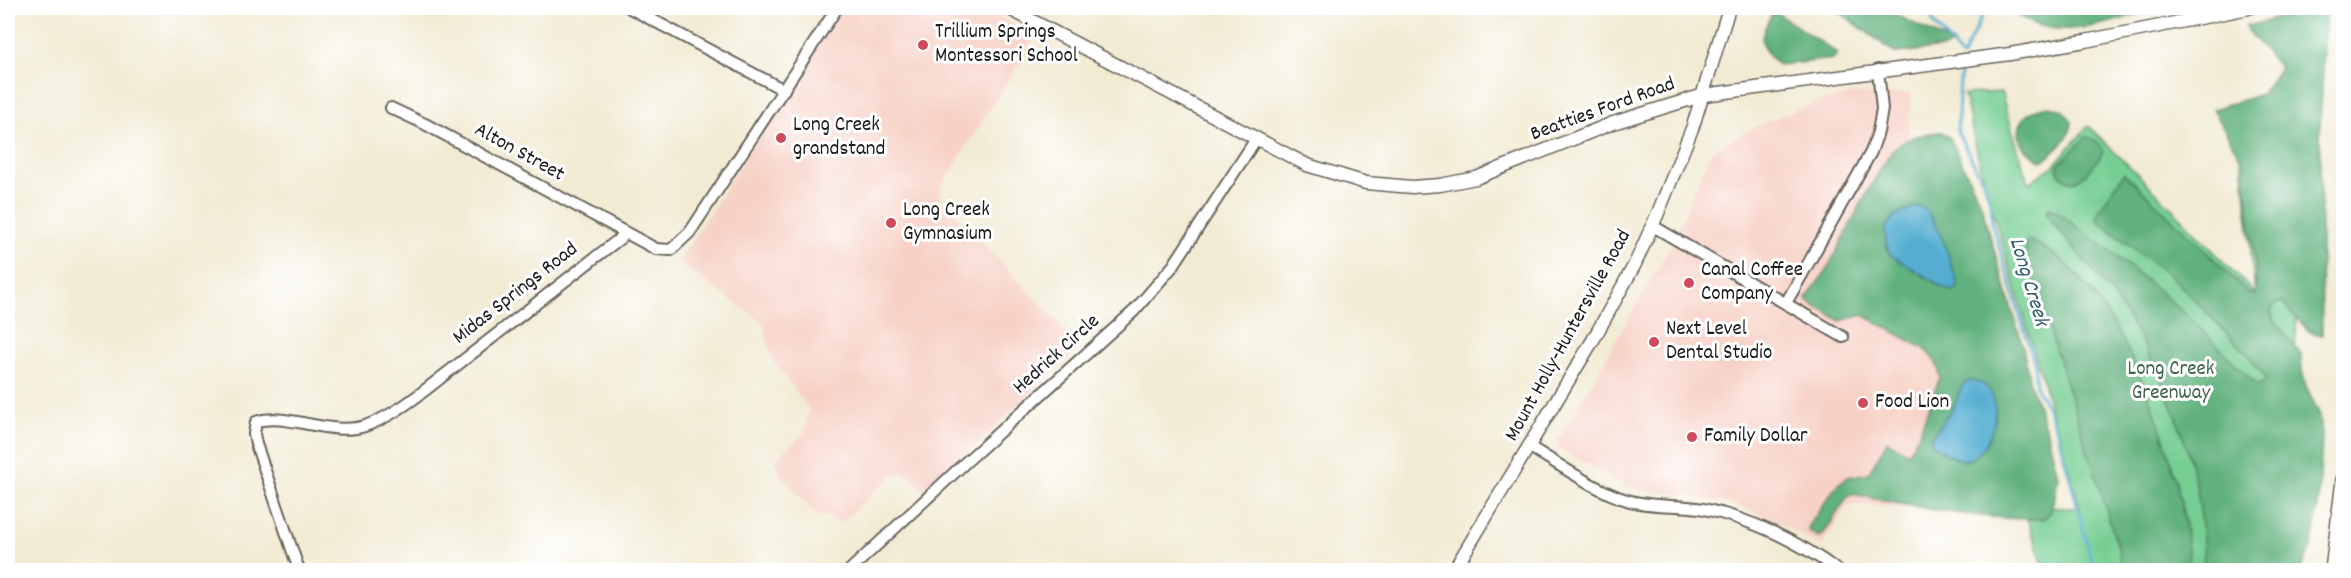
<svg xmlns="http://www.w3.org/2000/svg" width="2351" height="578" font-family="Dekko,sans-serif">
<rect width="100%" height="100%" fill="#fff"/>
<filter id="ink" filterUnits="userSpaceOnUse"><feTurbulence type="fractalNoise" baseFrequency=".0167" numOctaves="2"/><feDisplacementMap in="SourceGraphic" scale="12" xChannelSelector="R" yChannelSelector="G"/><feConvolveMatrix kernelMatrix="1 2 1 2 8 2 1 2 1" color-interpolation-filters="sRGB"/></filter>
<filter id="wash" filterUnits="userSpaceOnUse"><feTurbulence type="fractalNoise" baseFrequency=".008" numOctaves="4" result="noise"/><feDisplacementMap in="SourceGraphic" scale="24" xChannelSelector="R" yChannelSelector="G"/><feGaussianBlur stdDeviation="1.35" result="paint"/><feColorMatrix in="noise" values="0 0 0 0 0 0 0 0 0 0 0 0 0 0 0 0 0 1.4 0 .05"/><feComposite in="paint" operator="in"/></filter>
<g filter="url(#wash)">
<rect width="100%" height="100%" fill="#f2ebd4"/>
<g fill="#f7d1c6">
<path d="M842,8H984L1035,37L941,188L942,200L1081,347L925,492L908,473H895L842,522L816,514L781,475L775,460L804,433L809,409L774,362L762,322L678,262Z"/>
<path d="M1911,93L1908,139L1917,163L2026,507L1848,505L1822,546L1773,520L1738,506L1691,495L1644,491L1627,487L1559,448L1557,442L1670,247L1711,151L1764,122L1815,103L1851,94Z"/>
</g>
<path fill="#76ce93" stroke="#497558" stroke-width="1.5" d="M2001,92L2028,183L2053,166L2088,126L2154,190L2255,294L2242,161L2299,135L2296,336L2281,529L2272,570H2045L2025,512L2028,507L2080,508L1983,178L1964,94Z"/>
<g fill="#60b17d" stroke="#3e664c" stroke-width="1.5">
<path d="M1834,8H1883L1953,43L1946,48L1895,53Z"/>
<path d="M2016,8H2160C2114,20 2058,46 2015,13Z"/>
<path d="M2314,8H2326L2320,129L2322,335L2310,332L2282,303H2276L2271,310L2273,318L2301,355L2302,371L2306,386L2320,415L2322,436L2319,498L2312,545L2301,570H2204C2203,555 2204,540 2202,525C2194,446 2160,364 2115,299C2094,269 2067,243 2046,213L2049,208L2054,210C2103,245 2151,282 2195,323C2217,344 2235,366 2258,385L2263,383L2266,379L2249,356L2175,280L2098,221L2097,214L2124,173L2249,293L2255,295L2256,267L2242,161L2213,109L2262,94L2280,68L2245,27Z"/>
<path d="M1774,11L1837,53L1834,59L1779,65C1756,46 1759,35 1774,11Z"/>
<path d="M2050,106L2062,110L2072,121C2072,137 2055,153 2042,161C2008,145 2013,110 2050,106Z"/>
<path d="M1942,132L1950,138L1982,206L1988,230L2023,346L2030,384L2048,435L2058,476L2055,497L2050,513L2043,519C1983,520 1910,507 1852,494L1848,496L1823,535L1818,537L1808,530L1810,524L1834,489L1842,481L1848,477L1869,473L1887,441L1908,453L1918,436L1940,377C1939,365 1934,357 1925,349L1865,316L1859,315L1841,321L1811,304L1807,300C1811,288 1821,280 1827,269C1844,238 1859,206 1877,175C1883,167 1888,155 1895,148C1907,137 1927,133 1942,132Z"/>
<path d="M2086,137C2093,138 2099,143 2103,150C2102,157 2097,161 2092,167C2080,181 2070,190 2057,170L2058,165Z"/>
<path d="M2029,240C2121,276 2189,478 2189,570H2122L2118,547L2026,256V242Z"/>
</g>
<g fill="#54aed1" stroke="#386576" stroke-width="1.5">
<path d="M1916,207H1923C1940,225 1951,262 1958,286L1954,291L1944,288L1890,255L1886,244L1885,228L1895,216Z"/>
<path d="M1969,381C2014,381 1993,458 1965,460C1956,460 1939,450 1932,444L1931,438L1955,404L1961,387Z"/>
</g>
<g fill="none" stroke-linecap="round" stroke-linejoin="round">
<g stroke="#54aed1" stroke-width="3">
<path d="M1929,8L1933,22L1962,57"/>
<path d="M1962,57L1986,8"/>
<path d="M1961,63L1957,131L1985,185L1991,204L1992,223L2035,365V378L2037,389L2048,408L2058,434L2094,570"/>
</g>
</g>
</g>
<g filter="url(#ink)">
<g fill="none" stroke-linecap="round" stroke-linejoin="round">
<g stroke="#67645c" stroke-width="14">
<g id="minor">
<path d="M630,8L784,90"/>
<path d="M391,108L425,124L656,249L671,250L690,232L837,8"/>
<path d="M1653,226L1843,337"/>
<path d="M1786,303L1871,152L1878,132L1882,109L1878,70"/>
<path d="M1530,447C1557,463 1598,492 1627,500C1652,508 1679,504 1704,509C1751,519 1800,542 1837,570"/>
<path d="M299,570L256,444L254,434L256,422C284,411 331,437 365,426C399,414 428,387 456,366C513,322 569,277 626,234"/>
<path d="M850,570L967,461L1134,311L1173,266L1256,139"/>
</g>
</g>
<g stroke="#67645c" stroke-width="15">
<g id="major">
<path d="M1008,8L1307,165L1366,183L1412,187L1440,185L1476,178L1613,123L1704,95L2010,54L2085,41L2249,8"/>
<path d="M1454,570L1593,340L1635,264L1658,213L1693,126L1729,8"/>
</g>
</g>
<g stroke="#67645c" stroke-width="18">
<path id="highway" d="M2333,570L2344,480"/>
</g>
<use href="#minor" stroke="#fff" stroke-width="10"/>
<use href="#major" stroke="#fff" stroke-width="12"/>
<use href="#highway" stroke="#fff" stroke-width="15"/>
</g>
</g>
<g fill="#d1495b" stroke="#fff" stroke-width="2">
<circle cx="923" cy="45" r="6"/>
<circle cx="781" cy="138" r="6"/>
<circle cx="891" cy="223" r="6"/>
<circle cx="1689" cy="283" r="6"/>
<circle cx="1654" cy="342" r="6"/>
<circle cx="1863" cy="403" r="6"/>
<circle cx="1692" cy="437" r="6"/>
</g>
<g text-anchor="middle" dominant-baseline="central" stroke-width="6" stroke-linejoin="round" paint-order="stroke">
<g font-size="21" fill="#1c1c1c" stroke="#fff" text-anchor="start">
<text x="935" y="33">Trillium Springs<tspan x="935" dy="24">Montessori School</tspan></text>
<text x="793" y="126">Long Creek<tspan x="793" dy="24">grandstand</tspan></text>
<text x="903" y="211">Long Creek<tspan x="903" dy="24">Gymnasium</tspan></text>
<text x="1701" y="271">Canal Coffee<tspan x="1701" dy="24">Company</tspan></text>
<text x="1666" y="330">Next Level<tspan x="1666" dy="24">Dental Studio</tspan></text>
<text x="1875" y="403">Food Lion</text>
<text x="1704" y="437">Family Dollar</text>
</g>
<g font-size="21" fill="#1c1c1c" stroke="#fff">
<text transform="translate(1603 110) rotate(-20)">Beatties Ford Road</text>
<text transform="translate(519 153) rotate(29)">Alton Street</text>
<text transform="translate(516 294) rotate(-38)">Midas Springs Road</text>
<text transform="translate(1569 336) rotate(-61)">Mount Holly-Huntersville Road</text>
<text transform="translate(1057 355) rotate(-42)">Hedrick Circle</text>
</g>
<g font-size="21" fill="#40634c" stroke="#fff">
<text x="2171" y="370">Long Creek<tspan x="2171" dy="24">Greenway</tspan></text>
</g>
<g font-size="22" font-style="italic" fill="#355e6d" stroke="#fff">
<text transform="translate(2028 282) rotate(73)">Long Creek</text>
</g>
</g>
<rect width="2351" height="578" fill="none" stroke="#fff" stroke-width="30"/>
</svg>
